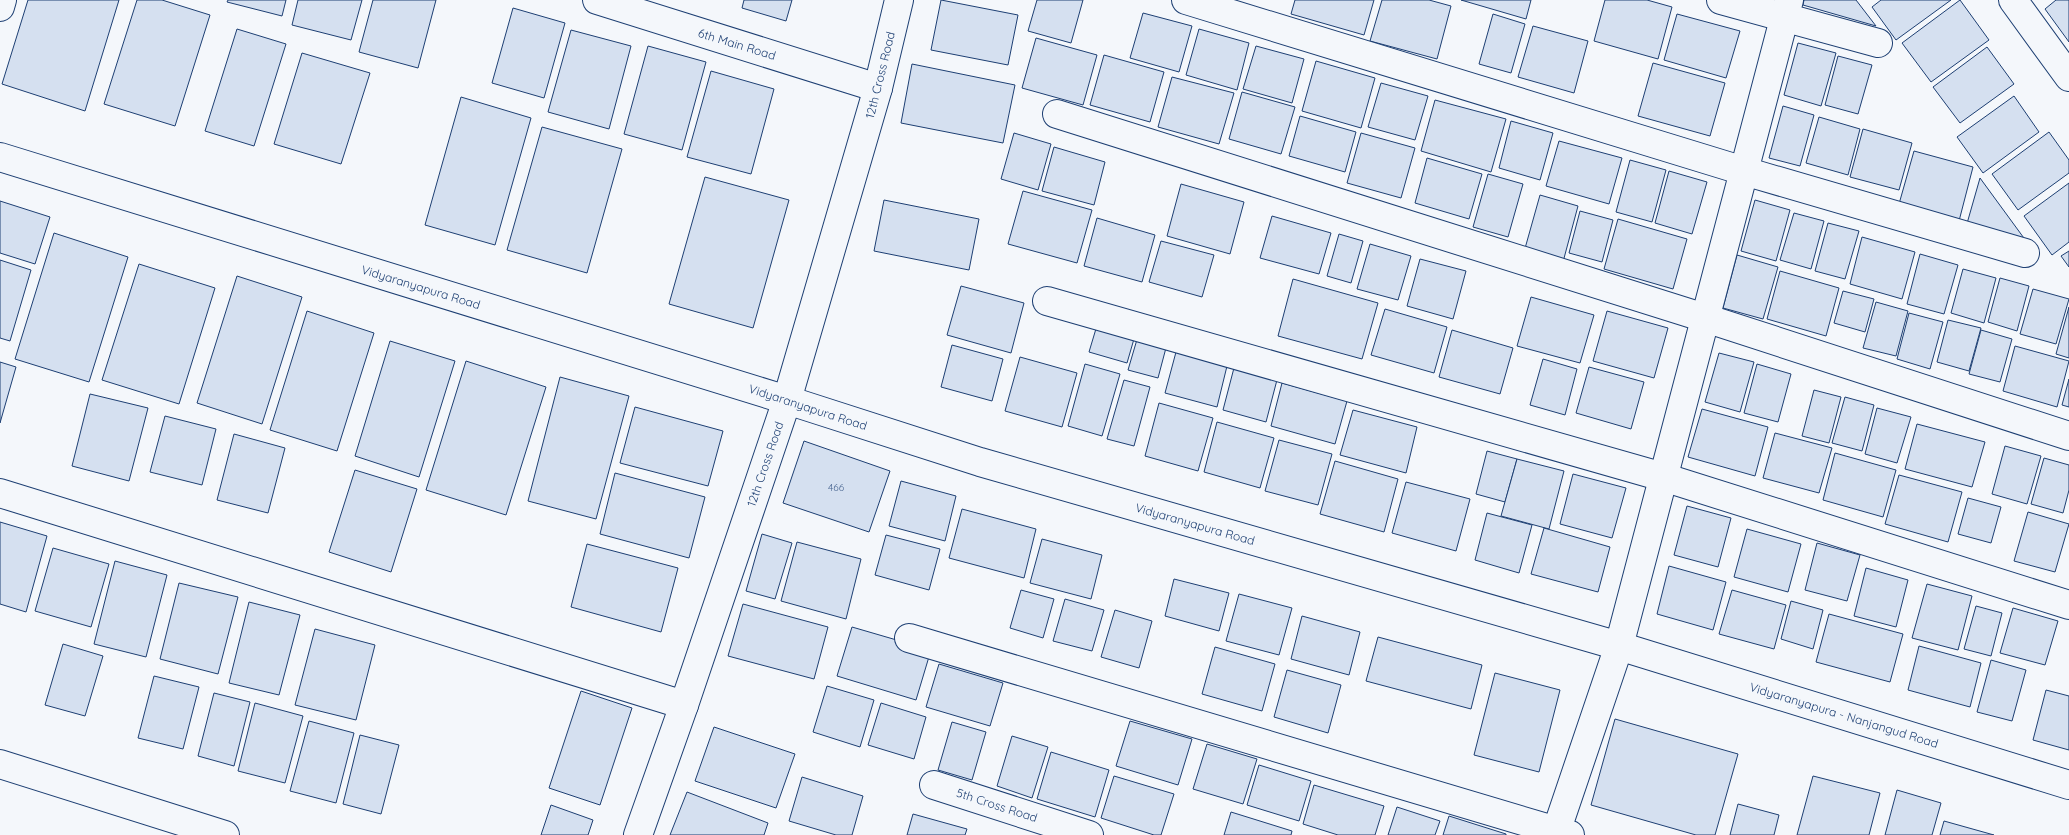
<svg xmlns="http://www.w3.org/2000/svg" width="2069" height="835" font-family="Quicksand,sans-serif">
<rect width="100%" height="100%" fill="#f4f7fb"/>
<g fill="#d5e0f0" stroke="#1d3f73">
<path d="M28,0H119L85,111L2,84Z"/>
<path d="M137,0H162L210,15L175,126L104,104Z"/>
<path d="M228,0H286L282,16L227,2Z"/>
<path d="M298,0H362L351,40L292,25Z"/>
<path d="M373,0H436L418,68L359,52Z"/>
<path d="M744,0H792L786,21L742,8Z"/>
<path d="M941,0L1018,15L1008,65L931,50Z"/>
<path d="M1037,0H1083L1071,43L1028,31Z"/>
<path d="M1295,0H1374L1364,35L1291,14Z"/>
<path d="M1382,0H1429L1451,6L1437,59L1370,41Z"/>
<path d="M1461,0H1531L1526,19Z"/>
<path d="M1605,0H1647L1672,7L1658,59L1594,41Z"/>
<path d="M1804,0H1856L1876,26L1803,5Z"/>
<path d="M1881,0H1951L1896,40L1872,7Z"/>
<path d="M1960,0L1989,40L1931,82L1902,43Z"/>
<path d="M2056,0H2069V42L2045,9Z"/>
<path d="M513,8L565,23L544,98L492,83Z"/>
<path d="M1143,13L1192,26L1179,72L1130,58Z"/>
<path d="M1493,14L1525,24L1511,73L1479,64Z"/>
<path d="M1677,14L1740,31L1726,78L1664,60Z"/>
<path d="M1533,26L1588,41L1574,93L1518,77Z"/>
<path d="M237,29L286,44L254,146L205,131Z"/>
<path d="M1199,29L1249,43L1237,90L1186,75Z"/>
<path d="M571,30L631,46L609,129L548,112Z"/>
<path d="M1036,38L1097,55L1083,105L1022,88Z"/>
<path d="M1798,43L1836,53L1821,106L1784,95Z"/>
<path d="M648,46L706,62L682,150L624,134Z"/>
<path d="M1256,46L1304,59L1292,103L1243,89Z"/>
<path d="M1987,47L2014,84L1960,123L1933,87Z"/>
<path d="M302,53L370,73L341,164L274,144Z"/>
<path d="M1104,55L1164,72L1150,122L1090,105Z"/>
<path d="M1838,56L1872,65L1858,114L1825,105Z"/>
<path d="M1316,61L1375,78L1361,128L1302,111Z"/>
<path d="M1653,63L1725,83L1710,136L1638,116Z"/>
<path d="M912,64L1015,85L1003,143L901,123Z"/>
<path d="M711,71L774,89L751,174L687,157Z"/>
<path d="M1172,77L1234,93L1219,144L1158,127Z"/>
<path d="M1381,83L1428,96L1415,140L1368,127Z"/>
<path d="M1242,92L1295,107L1281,154L1229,139Z"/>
<path d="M2014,96L2039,132L1983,173L1957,137Z"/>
<path d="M461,97L531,118L495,245L425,225Z"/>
<path d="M1435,100L1506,119L1491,172L1421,151Z"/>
<path d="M1783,106L1814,115L1800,166L1769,158Z"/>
<path d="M1300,116L1356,132L1345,172L1289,156Z"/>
<path d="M1819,117L1860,129L1848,175L1806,163Z"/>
<path d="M1511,121L1553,133L1540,180L1499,168Z"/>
<path d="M542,127L622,149L587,273L507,250Z"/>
<path d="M1863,129L1912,143L1899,190L1850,177Z"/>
<path d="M2049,132L2069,160V173L2018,210L1992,174Z"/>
<path d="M1014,133L1051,144L1038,190L1001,179Z"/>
<path d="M1361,133L1415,148L1401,198L1347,183Z"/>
<path d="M1559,141L1622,158L1609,204L1546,186Z"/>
<path d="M1054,147L1105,162L1094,205L1042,191Z"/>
<path d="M1914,151L1973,167L1959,221L1899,204Z"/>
<path d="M1427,158L1482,174L1469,219L1415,203Z"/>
<path d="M1630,160L1666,170L1652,222L1616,212Z"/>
<path d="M1669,171L1707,182L1692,234L1655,223Z"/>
<path d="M1488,174L1523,184L1508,237L1473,227Z"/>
<path d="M705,177L789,200L753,328L669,304Z"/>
<path d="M1980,178L2029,245L1966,227Z"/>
<path d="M2069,183V242L2052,255L2024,216Z"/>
<path d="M1181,184L1244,202L1230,254L1167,236Z"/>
<path d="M1023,191L1092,210L1077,263L1008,244Z"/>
<path d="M1540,195L1578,206L1563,262L1524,252Z"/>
<path d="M884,200L979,219L969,270L874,251Z"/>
<path d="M1755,200L1790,210L1776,261L1741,251Z"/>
<path d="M0,201L50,217L35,264L0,253Z"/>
<path d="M1580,211L1613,220L1602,262L1569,253Z"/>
<path d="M1794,213L1824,221L1811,269L1780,260Z"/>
<path d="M1272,216L1331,233L1319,274L1260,258Z"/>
<path d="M1097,218L1155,235L1142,282L1084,266Z"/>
<path d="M1618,219L1687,239L1673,289L1604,269Z"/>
<path d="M1828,223L1859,231L1845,279L1815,271Z"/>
<path d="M54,233L128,257L89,382L15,359Z"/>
<path d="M1339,234L1363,241L1351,283L1327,276Z"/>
<path d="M1862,237L1915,252L1902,299L1850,284Z"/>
<path d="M1161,241L1214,255L1202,297L1149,282Z"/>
<path d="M1370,244L1411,256L1398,300L1357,289Z"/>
<path d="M2069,251V267L2061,256Z"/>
<path d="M1920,254L1958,265L1944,314L1907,304Z"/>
<path d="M1737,255L1778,267L1763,319L1723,308Z"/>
<path d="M1420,259L1466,271L1453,319L1407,306Z"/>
<path d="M0,260L31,270L10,341L0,338Z"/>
<path d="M139,264L215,288L179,404L102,380Z"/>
<path d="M1963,269L1996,278L1984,323L1951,313Z"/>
<path d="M1780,271L1839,288L1826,336L1767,319Z"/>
<path d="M237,276L302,297L262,424L197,403Z"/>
<path d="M2000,278L2029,286L2017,331L1988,322Z"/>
<path d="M1293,279L1378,303L1362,359L1278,336Z"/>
<path d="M961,286L1024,303L1011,353L947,335Z"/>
<path d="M2033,289L2069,299L2056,344L2020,334Z"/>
<path d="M1843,291L1874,299L1865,332L1834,323Z"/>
<path d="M1531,297L1594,315L1580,363L1517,346Z"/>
<path d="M1876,302L1908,311L1896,356L1863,348Z"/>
<path d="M2069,307V358L2056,354Z"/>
<path d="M1385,309L1447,327L1434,373L1371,355Z"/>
<path d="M307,311L374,333L337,451L270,430Z"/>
<path d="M1607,311L1668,328L1654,378L1593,361Z"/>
<path d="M1909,313L1943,322L1930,369L1897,359Z"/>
<path d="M1948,320L1981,328L1969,371L1937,362Z"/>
<path d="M1098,322L1136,332L1127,363L1089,352Z"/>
<path d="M1452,330L1513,348L1500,394L1439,377Z"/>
<path d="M1981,330L2012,339L2000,382L1969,374Z"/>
<path d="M1138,336L1167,344L1158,378L1128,370Z"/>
<path d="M390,341L455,361L419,477L355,456Z"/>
<path d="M952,345L1003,359L992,401L941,387Z"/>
<path d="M2015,346L2069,361L2057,407L2003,391Z"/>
<path d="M1176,352L1227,366L1217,407L1165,393Z"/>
<path d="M1719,353L1754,362L1740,412L1705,402Z"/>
<path d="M1020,357L1077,373L1062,427L1005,411Z"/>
<path d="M1543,359L1577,369L1565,415L1530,405Z"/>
<path d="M466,361L546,387L506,515L426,490Z"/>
<path d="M0,362L16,367L0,423Z"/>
<path d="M1085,364L1120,374L1102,436L1068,426Z"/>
<path d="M1235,364L1278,376L1266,422L1223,410Z"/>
<path d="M1757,364L1791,374L1778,422L1744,413Z"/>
<path d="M1589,367L1644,382L1631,429L1576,413Z"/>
<path d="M560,377L629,396L596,519L528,501Z"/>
<path d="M2069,379V407L2062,405Z"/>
<path d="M1124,380L1150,387L1134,446L1107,439Z"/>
<path d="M1282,383L1347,401L1335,444L1271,426Z"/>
<path d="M1814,390L1841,397L1829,443L1802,436Z"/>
<path d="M90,394L148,408L129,481L72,466Z"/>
<path d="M1845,397L1874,405L1862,451L1832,443Z"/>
<path d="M1159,403L1213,418L1198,471L1145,456Z"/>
<path d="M635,407L723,431L708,486L620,463Z"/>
<path d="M1877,408L1911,417L1897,463L1865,454Z"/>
<path d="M1702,409L1768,427L1755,476L1688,457Z"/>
<path d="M1353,410L1417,427L1406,473L1340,455Z"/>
<path d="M165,416L216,429L202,485L150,472Z"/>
<path d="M1217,422L1274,438L1260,488L1204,472Z"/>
<path d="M1917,424L1985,442L1972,487L1905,469Z"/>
<path d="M1775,433L1832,448L1819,493L1763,478Z"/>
<path d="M234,434L285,448L268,513L217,500Z"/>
<path d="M1279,440L1332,454L1318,505L1265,491Z"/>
<path d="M804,441L890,471L869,532L783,503Z"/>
<path d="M2005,446L2041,456L2027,504L1992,494Z"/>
<path d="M1487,451L1517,459L1505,502L1476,494Z"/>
<path d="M1835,453L1896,470L1883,517L1823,500Z"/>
<path d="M2044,458L2069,465V490L2063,513L2031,504Z"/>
<path d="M1517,459L1564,471L1549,529L1501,516Z"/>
<path d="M1335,461L1398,479L1384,532L1320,514Z"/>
<path d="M355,470L417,489L391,572L329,552Z"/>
<path d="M615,473L705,497L689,558L600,534Z"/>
<path d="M1573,474L1626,488L1612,538L1560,524Z"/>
<path d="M1899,475L1962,492L1948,542L1885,524Z"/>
<path d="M901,481L956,496L945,541L889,526Z"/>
<path d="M1406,482L1470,499L1456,551L1392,533Z"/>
<path d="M1968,498L2001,507L1991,543L1958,534Z"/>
<path d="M1687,506L1731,518L1718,567L1674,555Z"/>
<path d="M962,509L1036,529L1024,578L949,558Z"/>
<path d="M2028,512L2069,524L2055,572L2014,561Z"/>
<path d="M1487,513L1532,525L1519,573L1475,560Z"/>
<path d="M0,522L47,536L26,612L0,604Z"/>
<path d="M1544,528L1610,547L1598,592L1531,574Z"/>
<path d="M1747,529L1801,544L1788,592L1734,577Z"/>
<path d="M762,534L792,543L775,599L746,591Z"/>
<path d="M886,535L940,549L929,590L875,575Z"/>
<path d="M1042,539L1102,555L1091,599L1030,583Z"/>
<path d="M797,542L861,559L846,619L781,601Z"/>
<path d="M1817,543L1860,555L1847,601L1805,590Z"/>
<path d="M587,544L678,568L661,632L571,607Z"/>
<path d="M53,548L109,564L91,627L35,611Z"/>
<path d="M115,561L167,575L146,657L94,644Z"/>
<path d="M1669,566L1726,582L1713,630L1657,614Z"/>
<path d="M1866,568L1908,580L1896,627L1854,616Z"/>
<path d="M1174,579L1229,593L1219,631L1165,616Z"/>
<path d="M179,583L238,597L218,674L160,659Z"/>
<path d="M1927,584L1972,596L1958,650L1912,638Z"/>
<path d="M1021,590L1054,599L1043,638L1010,628Z"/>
<path d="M1732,590L1786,605L1774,649L1719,634Z"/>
<path d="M1239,594L1292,608L1279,655L1226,641Z"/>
<path d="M1065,599L1104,610L1092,651L1053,641Z"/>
<path d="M1791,601L1823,610L1813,649L1781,639Z"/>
<path d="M249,602L300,615L279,695L229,683Z"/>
<path d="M743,604L828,627L814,679L728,656Z"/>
<path d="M1976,606L2002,613L1991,656L1964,649Z"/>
<path d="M2013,608L2058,621L2045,665L2000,653Z"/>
<path d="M1115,610L1152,621L1139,668L1101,657Z"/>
<path d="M1829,614L1903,634L1890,682L1816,662Z"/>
<path d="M1302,616L1360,632L1349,675L1291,659Z"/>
<path d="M852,627L931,650L916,700L837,676Z"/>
<path d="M315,629L375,645L356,720L295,705Z"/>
<path d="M1378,637L1482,665L1471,709L1366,681Z"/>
<path d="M63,644L103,656L85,716L45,705Z"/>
<path d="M1919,646L1981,663L1970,707L1908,690Z"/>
<path d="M1215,647L1275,664L1262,711L1202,694Z"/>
<path d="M1991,660L2026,670L2012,721L1977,712Z"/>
<path d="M939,664L1003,683L990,726L926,707Z"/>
<path d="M1287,670L1341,685L1328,733L1274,717Z"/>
<path d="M1495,673L1560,690L1539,772L1474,755Z"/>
<path d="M154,676L199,687L183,749L138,738Z"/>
<path d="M827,686L874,700L860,747L813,732Z"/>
<path d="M2046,690L2069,696V750L2033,740Z"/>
<path d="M581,691L632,708L600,805L549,788Z"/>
<path d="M214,693L250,702L234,766L198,756Z"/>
<path d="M255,703L303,716L285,783L238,771Z"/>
<path d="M881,703L926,717L914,759L868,745Z"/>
<path d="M1615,719L1738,754L1715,835H1696L1591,805Z"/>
<path d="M309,721L354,733L336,803L290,791Z"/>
<path d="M1130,721L1192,739L1178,785L1116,766Z"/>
<path d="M952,722L986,732L972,780L938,770Z"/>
<path d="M714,727L795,754L776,808L695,781Z"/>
<path d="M360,735L399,745L381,814L343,804Z"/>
<path d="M1012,736L1048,747L1032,798L997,786Z"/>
<path d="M1207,744L1257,759L1243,804L1193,789Z"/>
<path d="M1051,752L1109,770L1095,817L1037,799Z"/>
<path d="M1259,765L1311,781L1299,821L1247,805Z"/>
<path d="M1114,776L1174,794L1161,835H1154L1101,818Z"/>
<path d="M1813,776L1880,793L1869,835H1797Z"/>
<path d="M802,777L863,796L852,835H836L789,821Z"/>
<path d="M1314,785L1384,806L1375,835H1338L1303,824Z"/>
<path d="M1897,790L1941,803L1932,835H1885Z"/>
<path d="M687,792L768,823L764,835H670Z"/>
<path d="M1738,804L1779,815L1774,835H1730Z"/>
<path d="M551,805L593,820L588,835H541Z"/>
<path d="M1397,807L1440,821L1435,835H1388Z"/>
<path d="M1231,812L1292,831L1291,835H1224Z"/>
<path d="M913,814L967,829L965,835H907Z"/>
<path d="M1449,816L1506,834V835H1443Z"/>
<path d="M1944,821L1994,835H1940Z"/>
</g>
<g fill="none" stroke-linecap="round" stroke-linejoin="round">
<g stroke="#1d3f73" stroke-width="30">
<g id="street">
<path d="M597,0L878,88"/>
<path d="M1186,0L1744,171L2025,253"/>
<path d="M1721,0L1878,43"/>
<path d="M2013,0L2069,77"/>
<path d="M1057,114L1705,318L2069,436"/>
<path d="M1047,301L1663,477L2069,605"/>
<path d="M0,493L684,705"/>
<path d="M909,638L1570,835"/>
<path d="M0,764L225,835"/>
<path d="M934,785L1089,835"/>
<path d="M638,835L684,705L787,400L878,88L899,0"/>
<path d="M1555,835L1619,646L1789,0"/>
</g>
</g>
<g stroke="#1d3f73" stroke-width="30">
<g id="secondary">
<path d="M0,7L2,0"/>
<path d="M0,157L787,400L980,462L1619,646L2069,785"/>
</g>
</g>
<use href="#street" stroke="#f4f7fb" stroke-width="28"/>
<use href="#secondary" stroke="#f4f7fb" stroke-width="28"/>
</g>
<g text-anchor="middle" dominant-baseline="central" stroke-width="4" stroke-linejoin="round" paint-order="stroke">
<g font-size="10" fill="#4b6792">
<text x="836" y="487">466</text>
</g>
<g font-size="12" fill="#1d3f73" stroke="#f4f7fb">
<text transform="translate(737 44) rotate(17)">6th Main Road</text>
<text transform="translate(880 75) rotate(-76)">12th Cross Road</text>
<text transform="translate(421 287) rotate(17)">Vidyaranyapura Road</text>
<text transform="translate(808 407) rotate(18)">Vidyaranyapura Road</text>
<text transform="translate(765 464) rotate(-71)">12th Cross Road</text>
<text transform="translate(1195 524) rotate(16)">Vidyaranyapura Road</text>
<text transform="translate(1844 715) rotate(17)">Vidyaranyapura - Nanjangud Road</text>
<text transform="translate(997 805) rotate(18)">5th Cross Road</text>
</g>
</g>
</svg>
